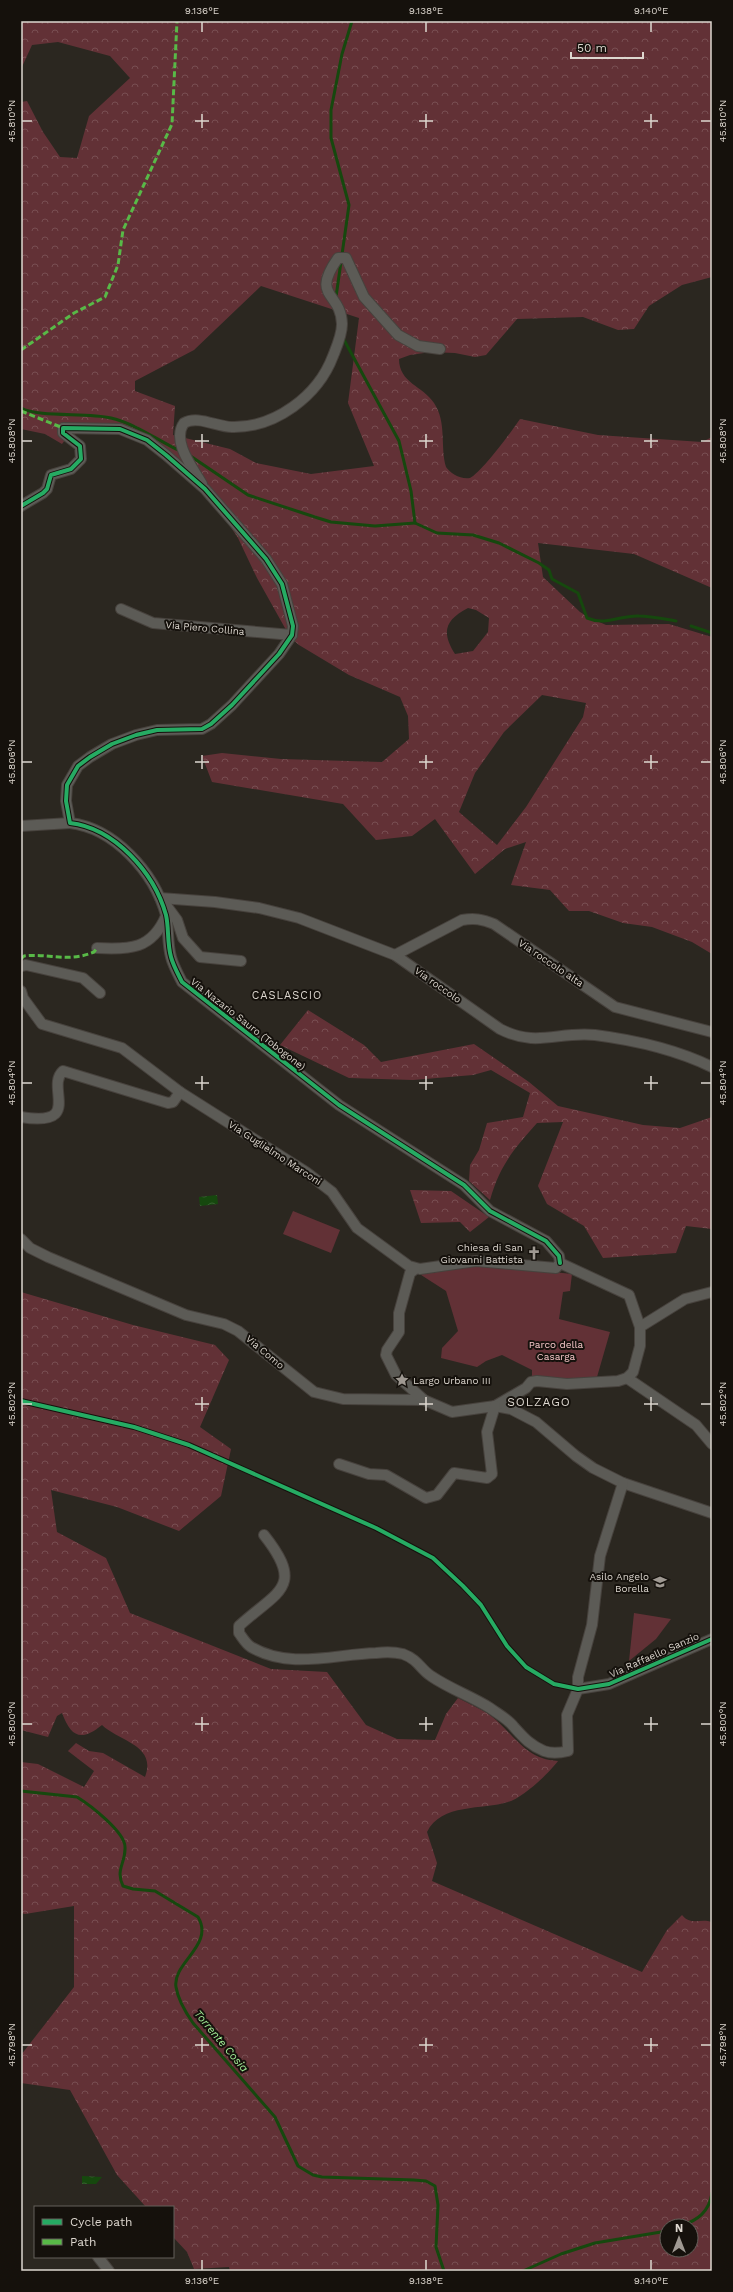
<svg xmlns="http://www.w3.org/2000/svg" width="733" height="2292" font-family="'Work Sans',sans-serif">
<defs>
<pattern id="forest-crowns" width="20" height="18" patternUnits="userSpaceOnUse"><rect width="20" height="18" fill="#623136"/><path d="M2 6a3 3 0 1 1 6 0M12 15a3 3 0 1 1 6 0" fill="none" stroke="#784e52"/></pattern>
<pattern id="water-waves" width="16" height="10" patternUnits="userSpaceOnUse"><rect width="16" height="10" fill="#16480e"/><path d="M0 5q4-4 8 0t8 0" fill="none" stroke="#376230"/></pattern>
</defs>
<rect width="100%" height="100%" fill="#2b2720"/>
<g fill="url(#forest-crowns)" fill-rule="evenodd">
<path d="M21,21H712V277L682,285L649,306L634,329L618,330L583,317L517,319L486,355L475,357L455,353L431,352L410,355L399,359C399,383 423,386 434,403C447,422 440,447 446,467C450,473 461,480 470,478C481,473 512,431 520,419L598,435L702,442L712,437V588L634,554L538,543L543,577L580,612L588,617L606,625L669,624L712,637V954L692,942L652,927L623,923L589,911H569L550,890L511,885L526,842L505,849L475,874L435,819L412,836L376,840L343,804L212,782L202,756L222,753L281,759L382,762L409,739L408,716L400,697L349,675L299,645L290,637L257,578L238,538L226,520L206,498L190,473L146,438L75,427L62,444L45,434L21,429V102L27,101L43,132L60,157L77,158L89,116L130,78L110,56L58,42L32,45L21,69ZM261,286L359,318L348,403L374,466L311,474L256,463L230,449L173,435L175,406L135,391V381L194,350ZM468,608L476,610L489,618L488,632L473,651L455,654C441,632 445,620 468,608ZM542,695L586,703L583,717L526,807L497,845L459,812L475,773L504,732Z"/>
<path d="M308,1010L364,1045L381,1062L474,1044L529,1082L558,1106L643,1125L680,1128L712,1117V1229L686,1226L676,1253L603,1258L584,1226L547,1204L538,1186L563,1122L537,1123C513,1150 500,1165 490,1200L469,1181L470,1165L479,1150L487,1123L523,1117L530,1093L491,1070L473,1075L413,1080L349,1078L280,1045Z"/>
<path d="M410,1190L451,1191L489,1217L470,1232L460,1222L421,1223Z"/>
<path d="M21,1292L133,1325L215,1345L229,1360L200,1427L231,1449L221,1496L179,1531L117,1507L51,1490L57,1532L106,1558L130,1613L271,1669L327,1672L366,1725L397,1739L435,1740L446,1714L458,1698C471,1705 485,1710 496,1720C516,1738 528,1760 558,1761C549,1773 523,1798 508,1802C483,1810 441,1803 427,1832L437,1863L432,1881L642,1972L667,1930L682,1915C691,1926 700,1918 712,1922V2271H230L229,2267L194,2269L187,2252L173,2237V2207H146L117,2175L70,2090L21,2083V2055L74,1987V1906L25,1914L21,1913V1762L38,1764L84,1787L94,1771L68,1751L76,1743L89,1751L103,1753L145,1777C157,1745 120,1742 102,1725C81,1742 71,1737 62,1713L57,1716L48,1737L21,1730ZM667,2226H691V2250H667Z"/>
</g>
<g fill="#623136">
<path d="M293,1211L340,1230L331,1253L283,1234Z"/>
<path d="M477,1264L572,1274L570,1291L563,1292L559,1319L610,1332L597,1377L557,1380L532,1377V1370L502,1355L486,1361L477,1367L441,1358L442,1348L458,1331L446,1291L418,1273Z"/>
<path d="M634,1613L671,1619L656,1639L629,1661Z"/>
</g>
<g fill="url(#water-waves)">
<path d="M217,1195L218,1204L200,1206L199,1197Z"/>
<path d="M82,2176L102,2177L96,2184H82Z"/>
</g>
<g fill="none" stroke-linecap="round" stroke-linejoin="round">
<g stroke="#16480e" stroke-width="3">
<path d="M336,297L349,205L331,138V110L342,54L352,21"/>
<path d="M343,338L399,441L411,491L415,523L437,533L473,535L499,543L539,563L549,570L552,579L578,593L587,618C606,626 620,615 639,616C651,616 664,619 676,621"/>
<path d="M21,408C39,418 87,412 111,418C136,424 157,440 180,451"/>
<path d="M189,455L248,495L318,518L331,522L375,526L415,523"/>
<path d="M691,626L712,633"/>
<path d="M21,1791L77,1797C90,1805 125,1832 125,1847C126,1863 115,1869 123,1886L133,1889L155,1891L198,1917C215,1945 172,1963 176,1987C178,2000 186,2013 193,2023L275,2117L298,2166L313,2175L322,2177L414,2180L426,2181L435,2186L438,2205L436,2247L444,2271"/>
<path d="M681,2226C698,2220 709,2212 712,2193"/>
<path d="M523,2271L561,2254L595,2243L667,2231"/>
</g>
<g stroke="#47423d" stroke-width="12">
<g id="minor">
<path d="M202,484C193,468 171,441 184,423C198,415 217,427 232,427C275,428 318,396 333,356C337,346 342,335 342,324C341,291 310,298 338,258H346L364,297L398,335L418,346L440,349"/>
<path d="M21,506L43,493L47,489L51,475L71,469L81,459L80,446L63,433V428L120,429L147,440L166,455L205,489L266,559L282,584L293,626L292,635L279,654L232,705L211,724L202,729L157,730L136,735L112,744L90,757L78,766L67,785L66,801L70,823C114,828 154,872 166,915C169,928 167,943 171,957C173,965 178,974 182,982L339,1105L464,1185L490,1211L546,1241L559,1256L560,1263"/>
<path d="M121,609L153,623L292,635"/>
<path d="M21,826L70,823"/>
<path d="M160,898L215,902L259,908L299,918L395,955L500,1029C537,1048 558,1031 595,1035C634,1040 677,1050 712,1067"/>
<path d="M163,901L177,920L183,938L200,957L241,961"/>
<path d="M97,948C130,950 152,949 166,916"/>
<path d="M395,955L462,920C474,918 482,919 494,924L615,1007L712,1032"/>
<path d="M21,966L26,965L83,978L100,993"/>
<path d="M21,991L23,998L42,1024L122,1048L180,1092L306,1172L332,1192L357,1228L409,1266L420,1269L476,1261L556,1268L560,1263"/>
<path d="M21,1117C84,1127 45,1087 63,1071L168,1103L173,1102L180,1092"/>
<path d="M21,1239L30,1248L48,1257L186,1315L224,1324L238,1331L314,1392L343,1399L424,1400L452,1412L495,1406L511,1409L536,1422L576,1456L593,1468L623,1483L712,1513"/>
<path d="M560,1263L629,1295L640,1327"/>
<path d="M415,1269L410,1273L399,1313V1332L387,1350L386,1355L396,1375L424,1400"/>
<path d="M627,1378L696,1425L712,1444"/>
<path d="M495,1406L526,1388L531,1382L537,1381L567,1384L618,1381L627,1378L633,1372L640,1346V1327L685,1299L712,1292"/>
<path d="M339,1464L369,1474L386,1475L426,1498L437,1495L454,1473L487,1478L492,1474L487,1432L495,1406"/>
<path d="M264,1535C306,1588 277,1591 239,1626V1633C242,1637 246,1644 251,1647C290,1670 335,1654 376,1653C385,1652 395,1652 403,1654C419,1660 420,1669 431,1676C450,1689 471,1696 490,1708C498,1714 508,1719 514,1727C524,1738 530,1745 544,1751C552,1754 560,1753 568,1751L567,1715L578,1689V1677L592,1625L600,1556L623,1483"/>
<path d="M578,1689L609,1684L712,1639"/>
<path d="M98,2257L109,2271"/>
</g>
</g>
<use href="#minor" stroke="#5c5b56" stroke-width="10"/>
<g stroke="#58b947" stroke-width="3" stroke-dasharray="6 3" stroke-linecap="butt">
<path d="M21,350L74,313L105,297L118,265L123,230L172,124L177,21"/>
<path d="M21,411L63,428"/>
<path d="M21,959L24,956C48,953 68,963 94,952L97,948"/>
</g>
<g stroke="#15110c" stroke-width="6">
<g id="cycleway">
<path d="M21,506L43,493L47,489L51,475L71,469L81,459L80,446L63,433V428L120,429L147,440L166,455L205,489L266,559L282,584L293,626L292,635L279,654L232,705L211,724L202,729L157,730L136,735L112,744L90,757L78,766L67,785L66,801L70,823C114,828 154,872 166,915C169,928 167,943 171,957C173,965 178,974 182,982L339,1105L464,1185L490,1211L546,1241L559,1256L560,1263"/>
<path d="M21,1401L134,1427L189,1445L376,1528L433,1558L463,1586L481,1605L507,1646L526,1667L554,1684L578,1689L609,1684L712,1639"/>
</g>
</g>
<use href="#cycleway" stroke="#26ab63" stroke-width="4"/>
</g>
<path fill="none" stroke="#ddd7cf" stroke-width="1.5" d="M202,22V32M426,22V32M651,22V32M202,114V128M426,114V128M651,114V128M22,121H32M195,121H209M419,121H433M644,121H658M701,121H711M202,434V448M426,434V448M651,434V448M22,441H32M195,441H209M419,441H433M644,441H658M701,441H711M202,755V769M426,755V769M651,755V769M22,762H32M195,762H209M419,762H433M644,762H658M701,762H711M202,1076V1090M426,1076V1090M651,1076V1090M22,1083H32M195,1083H209M419,1083H433M644,1083H658M701,1083H711M202,1397V1411M426,1397V1411M651,1397V1411M22,1404H32M195,1404H209M419,1404H433M644,1404H658M701,1404H711M202,1717V1731M426,1717V1731M651,1717V1731M22,1724H32M195,1724H209M419,1724H433M644,1724H658M701,1724H711M202,2038V2052M426,2038V2052M651,2038V2052M22,2045H32M195,2045H209M419,2045H433M644,2045H658M701,2045H711M202,2260V2270M426,2260V2270M651,2260V2270"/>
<defs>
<g id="church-bare" transform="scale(1.08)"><path d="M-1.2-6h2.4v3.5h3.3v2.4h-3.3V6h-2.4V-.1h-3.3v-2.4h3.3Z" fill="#9f9992" stroke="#15110c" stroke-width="2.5" paint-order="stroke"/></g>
<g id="sight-bare" transform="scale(1.08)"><path d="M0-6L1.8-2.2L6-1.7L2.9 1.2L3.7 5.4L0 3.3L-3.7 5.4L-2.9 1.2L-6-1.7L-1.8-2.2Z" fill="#9f9992" stroke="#15110c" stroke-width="2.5" paint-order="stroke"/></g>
<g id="school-bare" transform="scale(1.08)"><path d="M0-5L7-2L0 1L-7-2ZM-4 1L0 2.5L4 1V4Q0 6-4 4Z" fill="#9f9992" stroke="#15110c" stroke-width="2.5" paint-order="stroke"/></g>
</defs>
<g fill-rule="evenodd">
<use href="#church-bare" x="534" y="1253"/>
<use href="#sight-bare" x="402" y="1380"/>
<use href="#school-bare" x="660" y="1582"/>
</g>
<g text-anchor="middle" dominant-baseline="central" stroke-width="4" stroke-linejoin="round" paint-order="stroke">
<g font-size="10" fill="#ddd7cf" stroke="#15110c">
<text transform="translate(205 628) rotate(5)">Via Piero Collina</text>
<text transform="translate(551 963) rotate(34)">Via roccolo alta</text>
<text transform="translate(438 985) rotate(35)">Via roccolo</text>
<text transform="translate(248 1024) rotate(38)">Via Nazario Sauro (Tobogone)</text>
<text transform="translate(275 1153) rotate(33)">Via Guglielmo Marconi</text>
<text transform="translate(265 1352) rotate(40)">Via Como</text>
<text transform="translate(654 1655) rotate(-24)">Via Raffaello Sanzio</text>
</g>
<g font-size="10" fill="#ddd7cf" stroke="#15110c" text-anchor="end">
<text x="523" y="1247">Chiesa di San<tspan x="523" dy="12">Giovanni Battista</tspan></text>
<text x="413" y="1380" text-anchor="start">Largo Urbano III</text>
<text x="649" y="1576">Asilo Angelo<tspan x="649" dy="12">Borella</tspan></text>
</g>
<g font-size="10" fill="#f7c7c9" stroke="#15110c">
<text x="556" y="1344">Parco della<tspan x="556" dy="12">Casarga</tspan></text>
</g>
<g font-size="11" letter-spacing="1" fill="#ddd7cf" stroke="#15110c">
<text x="287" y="995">CASLASCIO</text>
</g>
<g font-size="11" font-style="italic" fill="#a1ec96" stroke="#15110c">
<text transform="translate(221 2041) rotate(50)">Torrente Cosia</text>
</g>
<g font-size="12" letter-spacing="1" fill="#ddd7cf" stroke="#15110c">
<text x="539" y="1402">SOLZAGO</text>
</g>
</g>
<rect width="733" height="2292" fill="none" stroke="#15110c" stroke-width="44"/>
<rect x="34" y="2206" width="140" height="52" fill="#15110c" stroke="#65605a"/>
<rect x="42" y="2219" width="20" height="6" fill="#26ab63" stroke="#65605a"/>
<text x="70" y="2226" font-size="12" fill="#ddd7cf">Cycle path</text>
<rect x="42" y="2239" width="20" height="6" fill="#58b947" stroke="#65605a"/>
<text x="70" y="2246" font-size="12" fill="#ddd7cf">Path</text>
<g transform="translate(679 2238)"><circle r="19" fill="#15110c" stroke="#65605a"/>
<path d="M0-3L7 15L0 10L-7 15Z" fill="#9f9992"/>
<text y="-6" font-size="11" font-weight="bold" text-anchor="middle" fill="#ddd7cf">N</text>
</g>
<path d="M571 52v6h72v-6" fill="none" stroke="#ddd7cf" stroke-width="2"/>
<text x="577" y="52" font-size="12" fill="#ddd7cf" stroke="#15110c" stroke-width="3" paint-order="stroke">50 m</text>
<rect x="22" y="22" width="689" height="2248" fill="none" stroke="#ddd7cf" stroke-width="1.5"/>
<g font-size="10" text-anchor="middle" fill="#ddd7cf">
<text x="202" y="14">9.136°E</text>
<text x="426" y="14">9.138°E</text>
<text x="651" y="14">9.140°E</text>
<text transform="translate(11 121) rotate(-90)" y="4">45.810°N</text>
<text transform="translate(722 121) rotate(-90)" y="4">45.810°N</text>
<text transform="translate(11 441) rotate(-90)" y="4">45.808°N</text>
<text transform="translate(722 441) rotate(-90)" y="4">45.808°N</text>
<text transform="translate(11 762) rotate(-90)" y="4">45.806°N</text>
<text transform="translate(722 762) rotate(-90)" y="4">45.806°N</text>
<text transform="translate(11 1083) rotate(-90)" y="4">45.804°N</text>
<text transform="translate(722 1083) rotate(-90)" y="4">45.804°N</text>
<text transform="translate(11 1404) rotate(-90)" y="4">45.802°N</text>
<text transform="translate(722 1404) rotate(-90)" y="4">45.802°N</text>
<text transform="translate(11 1724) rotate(-90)" y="4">45.800°N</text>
<text transform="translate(722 1724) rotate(-90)" y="4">45.800°N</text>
<text transform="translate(11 2045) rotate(-90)" y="4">45.798°N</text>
<text transform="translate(722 2045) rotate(-90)" y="4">45.798°N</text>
<text x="202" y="2284">9.136°E</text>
<text x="426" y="2284">9.138°E</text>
<text x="651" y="2284">9.140°E</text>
</g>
</svg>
